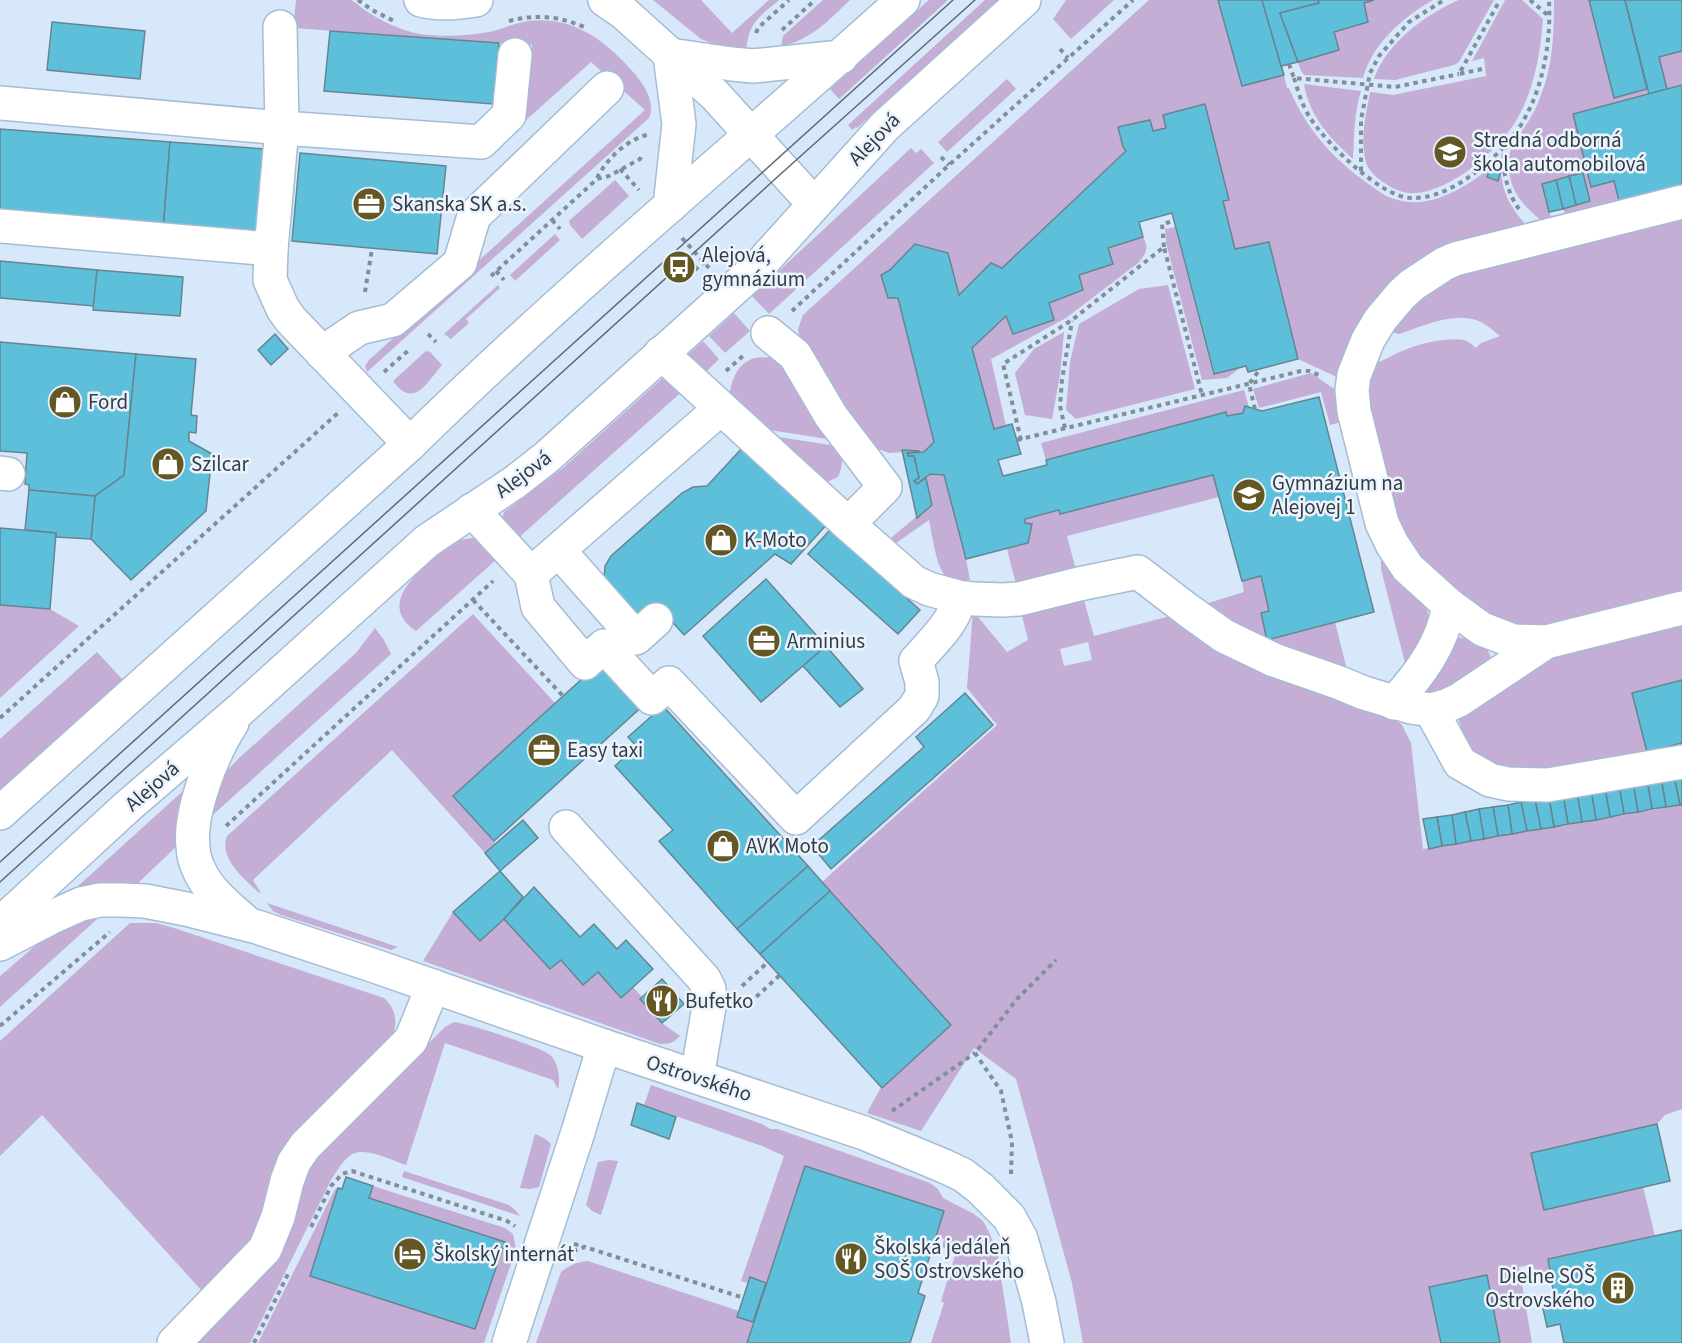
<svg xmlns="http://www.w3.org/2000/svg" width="1682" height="1343" font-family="'Source Sans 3',sans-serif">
<rect width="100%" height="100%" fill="#d6e8fa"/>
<g fill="#c4aed5" fill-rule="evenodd">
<path d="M296,0C310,0 324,0 338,0C341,0 348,0 351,0C356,2 361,8 366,11C382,21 401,31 420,34C442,37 467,36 489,32C502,29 515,23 528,21C574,16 606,41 634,73C644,85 656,102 649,118L367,372L365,366L369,360L645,110L591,62L525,121L532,45L293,28Z"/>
<path d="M653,0H701L732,33L769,0H779C758,18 749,22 746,51L720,46L701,39Z"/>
<path d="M823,0H850C827,22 813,38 781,47L783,36Z"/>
<path d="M929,0H948L839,99L830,89Z"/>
<path d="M985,0H998L857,128L856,127L852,130L848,125Z"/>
<path d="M1066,0H1114L1071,39L1053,19Z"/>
<path d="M1149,0H1218L1242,86L1284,75L1287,88H1289C1309,137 1343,168 1386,196C1396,200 1408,203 1419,202C1442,201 1475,182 1491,166L1487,177L1498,181L1501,170C1502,194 1512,209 1527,226L1438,258L1339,378L1298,359L1269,242L1235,249L1223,201L1229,199L1205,106L1163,115L1166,128L1153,131L1149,120L1119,127L1123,147L1126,151L1002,268L991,263L959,295L948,253L915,245L890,270L881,275L888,298H898L934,442L924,452L903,450V452L889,453L870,446L800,341L798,329L803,315Z"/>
<path d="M1374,0H1433C1403,17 1372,44 1363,78L1304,75L1301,71L1298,62L1338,50L1334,32L1368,22L1364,3Z"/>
<path d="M1459,0H1494L1459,62L1454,65L1395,80L1374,79C1386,43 1426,14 1459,0Z"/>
<path d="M1505,0H1522L1543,19C1540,56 1534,92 1514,124C1496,152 1450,191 1416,193C1405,194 1395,190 1386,184C1378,179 1371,173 1367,165C1359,143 1366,114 1370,92L1393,95L1486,76L1484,58L1472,61Z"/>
<path d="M1554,0H1589L1614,98L1647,89L1649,94L1592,187L1614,181L1621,209L1570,225L1563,209L1590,201L1583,173L1542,184L1552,221L1543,222C1525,207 1511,194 1509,170C1509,162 1508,155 1512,147C1515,140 1520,135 1524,128C1531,118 1537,107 1541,95C1553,65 1554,32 1554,0Z"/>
<path d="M1682,51V85L1667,89L1659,57Z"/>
<path d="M1007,79L1016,89L947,152L938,142Z"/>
<path d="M1304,84L1361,91C1354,113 1354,136 1353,159C1330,138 1309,116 1304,84Z"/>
<path d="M911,148L916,153L921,149L934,163L769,314L752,296Z"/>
<path d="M615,180L629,196L582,239L570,225L569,221Z"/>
<path d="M1682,212V594L1602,622L1501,630L1443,589L1393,526L1366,415V372L1372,364C1385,361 1395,353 1407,349C1421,343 1450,337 1464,340C1468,341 1473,345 1476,348L1481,343L1500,336C1494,331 1487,325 1481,322C1456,310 1423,326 1399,334L1392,332L1388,328L1445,275Z"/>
<path d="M1175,227L1213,374L1240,368L1227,378L1202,380L1166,243L1165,229Z"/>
<path d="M555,234L560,240L515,281L510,275Z"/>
<path d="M1143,237C1150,248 1145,255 1138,263L1066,318L991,359L1006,426L994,429L972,348L1006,316L1013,334L1053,320L1049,303L1083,291L1079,275L1113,264L1108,248Z"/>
<path d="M498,285L500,288L466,319L469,323L451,339L444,334Z"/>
<path d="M1168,285L1195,389L1076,419L1066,410L1070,362L1079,324L1139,289Z"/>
<path d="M734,313L750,331L725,353L709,336Z"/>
<path d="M1064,332L1060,375L1052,419L1025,415L1015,373L1034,349Z"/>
<path d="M703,341L719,359L700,378L682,360Z"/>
<path d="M426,351L430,352L442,365C427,382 414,410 393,381Z"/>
<path d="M770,357L781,361L833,440L757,428L729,396C732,380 737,363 755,358C760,357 765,358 770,357Z"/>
<path d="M1311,373L1343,395L1341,422L1330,425L1321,392L1259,408L1253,389Z"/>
<path d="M667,374L686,388L516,540L502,518L504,512L563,468Z"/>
<path d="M1244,390L1249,407L1245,406L1243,413L1227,416L1225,412L1046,460L1041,443Z"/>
<path d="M765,435L837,446C844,458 843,464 838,477L827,482L814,480Z"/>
<path d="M930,474L944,475L966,559L970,580C963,580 952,581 946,576C936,568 932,533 929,520L889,548L885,543L917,516L918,517L932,505L926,478Z"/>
<path d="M1213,475L1219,497L1067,536L1077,574L1017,588L1007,549L1028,543L1032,525L1025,523V519Z"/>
<path d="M473,538L485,543L497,559L416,631C372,601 428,565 450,544L457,540Z"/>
<path d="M1385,559L1427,603L1429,625L1406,667L1381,569V561Z"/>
<path d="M1261,576L1269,611L1261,613L1267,640L1335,622L1347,670L1261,642L1202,605L1244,592L1242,581Z"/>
<path d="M1082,593L1094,636L1174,615L1244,664L1392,717L1402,725L1411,743L1423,849L1682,805V1109L1665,1115L1657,1124L1532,1153L1643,1187L1655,1236L1548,1259L1552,1280L1537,1284L1533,1264L1519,1267L1532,1343H1083L1072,1283L1016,1079L974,1048L921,1131L867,1113L880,1089L951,1025L822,882L997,725L967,688L973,611L1007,652L1028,640L1020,608ZM1088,642L1092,660L1064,666L1060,649Z"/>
<path d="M0,605L50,609L79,626L0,698Z"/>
<path d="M473,614L555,703L453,796L496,844L485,853L392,750L253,880L261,893L258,892C243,877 219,859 227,836Z"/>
<path d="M1682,617V680L1632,693L1647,752L1682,743V755L1562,774L1502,773L1472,756L1466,743L1458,718L1521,666Z"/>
<path d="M375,628L384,640L391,654L205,822L224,774L238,759L356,653Z"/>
<path d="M1456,638C1479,636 1488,643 1493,666L1475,684L1429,694L1421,688Z"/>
<path d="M97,652L123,680L0,791V739Z"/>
<path d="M183,791C176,810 174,826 177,846L137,884C112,880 90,888 67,896Z"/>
<path d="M267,903L398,947L391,950L281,915L273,911Z"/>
<path d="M106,911L0,1007V976L6,971L58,926Z"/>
<path d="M453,912L504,919L550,969L561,960L583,985L598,972L621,998L633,987L642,997L640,999L662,1023L680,1036C674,1043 669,1044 660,1044L423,961Z"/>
<path d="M130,923H156L174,928L384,998C395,1007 398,1022 393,1036L282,1152L276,1163L262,1217L255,1237L203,1292L42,1115L0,1156V1041Z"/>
<path d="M454,1022C467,1023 540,1047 549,1054C558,1061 561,1078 558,1089L553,1080L445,1043L406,1165C390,1160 362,1144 348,1157C341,1163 336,1173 331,1180L250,1343H194L301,1183L316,1155L445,1027Z"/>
<path d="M651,1085L762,1124L770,1129H778L930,1183L938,1189L943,1198L974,1214L983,1221L990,1234L998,1257L1011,1343H931L944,1303L941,1301L956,1252L942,1247L944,1239L936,1236L944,1211L805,1166L766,1283L751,1278L748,1283L741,1281L784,1156L762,1146L644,1105Z"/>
<path d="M535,1134L544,1138L551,1144L539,1187L530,1189L520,1188Z"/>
<path d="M609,1160L618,1161L601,1215L592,1211L586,1205L598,1162Z"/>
<path d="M404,1171L509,1205L515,1210L520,1216L402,1177Z"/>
<path d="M373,1186L505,1228L513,1234L516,1249L484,1343H258L335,1189L338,1188L310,1276L475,1329L504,1242L369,1198Z"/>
<path d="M588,1261L739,1311L738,1317L753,1322L747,1343H536L561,1272C570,1265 577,1262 588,1261Z"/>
</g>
<g fill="#5ebfda" stroke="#658690" stroke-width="1.5">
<path d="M1218,0H1262L1284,75L1242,86Z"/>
<path d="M1262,0H1318L1319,3L1280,13L1298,62L1281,66Z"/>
<path d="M1318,0H1374L1364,3L1368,22L1334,32L1339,50L1298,62L1280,13L1319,3Z"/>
<path d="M1589,0H1625L1647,89L1614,98Z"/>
<path d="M1625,0H1682V51L1659,57L1667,89L1649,94Z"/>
<path d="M52,22L145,31L140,79L47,70Z"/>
<path d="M330,31L499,43L493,104L324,91Z"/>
<path d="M1682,85V192L1621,209L1614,181L1591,187L1573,114Z"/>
<path d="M1205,104L1229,200L1223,201L1235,249L1269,242L1298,359L1248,372L1246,366L1214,374L1172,213L1139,222L1143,237L1108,248L1113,264L1079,275L1083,290L1049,303L1054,320L1013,334L1006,316L972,348L994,429L1012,424L1021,454L998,460L1003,476L1047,465L1046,460L1226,412L1227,416L1243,413L1245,406L1262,411L1319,397L1374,612L1267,640L1261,613L1269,611L1261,576L1242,581L1213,475L1060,514L1059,510L1025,519V523L1032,524L1028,543L966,559L944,475L930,474L917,484L914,481L919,478L914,456H908L907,453L924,452L934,442L898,298H888L881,275L890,270L915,244L948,253L959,295L991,263L1002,268L1126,151L1123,147L1118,127L1150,120L1153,131L1166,128L1163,115Z"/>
<path d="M0,129L170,142L163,231L0,217Z"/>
<path d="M170,142L265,149L256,239L163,231Z"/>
<path d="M300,153L446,166L437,254L292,241Z"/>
<path d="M1491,166L1501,170L1498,181L1487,177Z"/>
<path d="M1583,173L1590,201L1576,205L1569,176Z"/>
<path d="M1569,176L1576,205L1563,209L1556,180Z"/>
<path d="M1556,180L1563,209L1549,212L1542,184Z"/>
<path d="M0,261L97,270L94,306L0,298Z"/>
<path d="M97,270L183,277L180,316L93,310Z"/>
<path d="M275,334L288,349L271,365L258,350Z"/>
<path d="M0,342L136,354L124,475L95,496L29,490V485L25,484L27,453L0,451Z"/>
<path d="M136,354L196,359L191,415L197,416L196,433L189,432V441L212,454L206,511L131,580L91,539L95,496L124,475Z"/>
<path d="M744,446L828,523L791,564L775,554L684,635L659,607L639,614L628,610L604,579L605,566L611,556L682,493L693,487L707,486Z"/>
<path d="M902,450L919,451V452L907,453L908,456H914L919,478L914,481L917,484L926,478L932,505L917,518Z"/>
<path d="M29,490L95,496L91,539L56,537V533L25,530Z"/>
<path d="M0,528L56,533L50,609L0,605Z"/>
<path d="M830,530L920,610L898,634L808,554Z"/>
<path d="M766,579L826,646L761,702L703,636Z"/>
<path d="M826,646L863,689L840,707L803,666Z"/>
<path d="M605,658L646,703L494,841L453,796Z"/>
<path d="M1682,680V743L1647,752L1632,693Z"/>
<path d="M965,693L993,725L831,869L812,846L924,747L916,737Z"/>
<path d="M663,706L808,866L737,929L659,841L673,830L615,766L636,746L628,737Z"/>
<path d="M1682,774V805H1680L1674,776Z"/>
<path d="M1674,776L1680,805L1666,807L1661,778Z"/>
<path d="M1661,778L1666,807L1652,809L1647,780Z"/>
<path d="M1647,780L1652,809L1638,812L1633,783Z"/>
<path d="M1633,783L1638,812L1624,814L1619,785Z"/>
<path d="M1619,785L1624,814L1610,817L1605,788Z"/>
<path d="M1605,788L1610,817L1596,820L1591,790Z"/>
<path d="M1591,790L1596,820L1582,822L1577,793Z"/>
<path d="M1577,793L1582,822L1568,824L1563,795Z"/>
<path d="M1563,795L1568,824L1554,827L1549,798Z"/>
<path d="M1549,798L1554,827L1541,829L1535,800Z"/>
<path d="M1535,800L1541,829L1527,831L1521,802Z"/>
<path d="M1521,802L1527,831L1512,834L1508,805Z"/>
<path d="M1508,805L1512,834L1498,836L1493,807Z"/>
<path d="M1493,807L1498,836L1484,839L1479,809Z"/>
<path d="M1479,809L1484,839L1471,841L1465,812Z"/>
<path d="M1465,812L1471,841L1456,844L1452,815Z"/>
<path d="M1452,815L1456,844L1442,846L1437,817Z"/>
<path d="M1437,817L1442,846L1429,849L1423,819Z"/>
<path d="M523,820L538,838L500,871L485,853Z"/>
<path d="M808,866L830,891L760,954L737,929Z"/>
<path d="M500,871L523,897L504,919L480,941L453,912Z"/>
<path d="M534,887L580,937L594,924L617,949L626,940L653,969L621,998L598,972L583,985L561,960L550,969L504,919Z"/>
<path d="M830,891L951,1025L882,1088L760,954Z"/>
<path d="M662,979L684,1004L662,1023L640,999Z"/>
<path d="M637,1103L676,1117L669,1139L631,1125Z"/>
<path d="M1657,1124L1670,1181L1544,1210L1531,1153Z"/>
<path d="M805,1166L944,1211L918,1293L925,1296L910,1343H747Z"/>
<path d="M346,1177L373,1186L369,1198L505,1242L475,1329L310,1276L338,1188L342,1189Z"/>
<path d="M1682,1230V1343H1564L1560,1324L1547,1327L1541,1299L1554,1296L1548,1259Z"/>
<path d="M1487,1275L1500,1343H1441L1429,1287Z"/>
<path d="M750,1277L766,1283L753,1322L737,1317Z"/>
</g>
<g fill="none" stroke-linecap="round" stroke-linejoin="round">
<g stroke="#a6bcd3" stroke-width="36">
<g id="minor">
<path d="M421,0C439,5 458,3 476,0"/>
<path d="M605,0L624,13L715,95L814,204"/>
<path d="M280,27L282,128L271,249L270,280L283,309L291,320L410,444"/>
<path d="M670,55L732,64L753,66L841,57"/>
<path d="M670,55L679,124L670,206"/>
<path d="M0,103L282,128L481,142L509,115L515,55"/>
<path d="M0,226L271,249"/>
<path d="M768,333L795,355L831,416L885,487L848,524"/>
<path d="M322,353L359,328L393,320L460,263L474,216L607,88"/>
<path d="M661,353L848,524L914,582L929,589L958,597L974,599L1003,600L1019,599L1079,584L1138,572L1189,611L1224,636L1274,660L1340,683L1364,693L1411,707L1431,710L1446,706L1459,700L1546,642L1682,608"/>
<path d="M0,473L8,474"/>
<path d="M472,510L531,574L538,607L585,663L604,646L652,698L669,683L796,818L914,709L922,696V682L916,661C928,647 948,628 955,611C957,607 957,601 958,597"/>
<path d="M559,551L636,638L656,620"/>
<path d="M531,574L721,408"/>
<path d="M1546,642L1513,641L1482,629L1449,605L1408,568L1392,544L1382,523L1354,411L1352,390L1354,375L1368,340L1380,320L1401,295L1412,285L1444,264L1455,259L1682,202"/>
<path d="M1394,703C1420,674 1443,644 1449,605"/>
<path d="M1431,710L1460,763L1490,780L1508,784L1548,785L1682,762"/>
<path d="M232,723C213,752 189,812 193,846C193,854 196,864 200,872C210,893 230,908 247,923"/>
<path d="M0,813L410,444C568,289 739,148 903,0"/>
<path d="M566,827L704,979L709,989L710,1001L697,1077"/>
<path d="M0,924L128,806L241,709L427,541L515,482L547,457L758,267L885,126L1024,0"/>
<path d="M0,944L50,918L81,904L100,900H122L145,901L186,909L257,927L372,965L604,1046L864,1133L944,1166L963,1175L980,1188L1009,1217L1021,1239L1039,1302L1047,1343"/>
<path d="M174,1343L265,1249L278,1217L287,1181L294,1162L305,1146L411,1040L433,986"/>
<path d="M509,1343L578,1132L604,1046"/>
</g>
</g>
<g stroke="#818e9b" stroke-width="4" stroke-dasharray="4.5 4.5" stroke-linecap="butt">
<path d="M358,0L372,10L396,22"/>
<path d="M1530,0L1550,17"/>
<path d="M509,21C535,14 559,16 584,27"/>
<path d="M782,30L815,0"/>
<path d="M756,33L758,28L789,0"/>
<path d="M1060,49L1068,58"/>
<path d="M1289,64L1294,78L1395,87L1459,74"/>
<path d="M1482,69L1459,74L1500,0"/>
<path d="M1294,78C1298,91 1302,105 1309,116C1325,142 1380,197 1411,198C1447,199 1481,170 1505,146"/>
<path d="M941,157L949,165"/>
<path d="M620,169L639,190"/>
<path d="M1361,171V120L1370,73L1379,56L1409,22L1444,0"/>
<path d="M597,178C606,160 626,140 647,135"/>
<path d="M1519,209C1508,195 1500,165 1505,148C1507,141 1515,134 1518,129C1523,123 1526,115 1530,108C1545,76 1551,36 1549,0"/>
<path d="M552,220L560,229"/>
<path d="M682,238L709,268"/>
<path d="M1164,247L1162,224L1174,221"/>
<path d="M496,271L504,280"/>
<path d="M491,276L597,179L609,176L640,159L641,157"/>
<path d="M688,276L704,262"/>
<path d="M365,292L372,249"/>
<path d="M792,311L949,165L1133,0"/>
<path d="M428,334L436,342"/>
<path d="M726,371L745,354"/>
<path d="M384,372L410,349"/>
<path d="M1255,409L1249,384L1260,369"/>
<path d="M1065,428L1060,406L1062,380L1072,321"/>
<path d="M1017,440L1301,371H1309L1321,376"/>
<path d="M1021,440L1003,364L1072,320L1164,247L1202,395"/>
<path d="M473,600L563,696"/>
<path d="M0,718L338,413"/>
<path d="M226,826L493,581"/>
<path d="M742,986L768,962"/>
<path d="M743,1009L780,975"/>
<path d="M0,1026L110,932"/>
<path d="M892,1111L975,1053"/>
<path d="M1011,1174L1012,1142L1001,1091L975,1053L1017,999L1056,960"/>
<path d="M311,1227L331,1186L342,1174L352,1171L507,1221L515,1226"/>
<path d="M574,1244L585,1247"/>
<path d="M573,1251L585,1247L744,1298"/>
<path d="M254,1343L288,1274"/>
</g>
<use href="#minor" stroke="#fff" stroke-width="33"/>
<g stroke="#5e6a75" stroke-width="1.5">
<path d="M0,862L953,0"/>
<path d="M0,882L784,171L975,0"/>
</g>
</g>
<defs>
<g id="school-disc" transform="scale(1.725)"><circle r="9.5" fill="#635724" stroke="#ebf4fd"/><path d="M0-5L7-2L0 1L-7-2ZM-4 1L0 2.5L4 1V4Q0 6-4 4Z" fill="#fff"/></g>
<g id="office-disc" transform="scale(1.725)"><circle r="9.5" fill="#635724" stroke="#ebf4fd"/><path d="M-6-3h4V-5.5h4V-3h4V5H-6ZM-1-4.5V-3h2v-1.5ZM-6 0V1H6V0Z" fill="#fff"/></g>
<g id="bus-disc" transform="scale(1.725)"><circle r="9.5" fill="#635724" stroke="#ebf4fd"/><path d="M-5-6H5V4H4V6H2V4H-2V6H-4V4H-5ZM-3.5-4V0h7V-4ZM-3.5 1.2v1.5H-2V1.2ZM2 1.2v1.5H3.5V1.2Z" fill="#fff"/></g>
<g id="shop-disc" transform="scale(1.725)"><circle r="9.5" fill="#635724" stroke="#ebf4fd"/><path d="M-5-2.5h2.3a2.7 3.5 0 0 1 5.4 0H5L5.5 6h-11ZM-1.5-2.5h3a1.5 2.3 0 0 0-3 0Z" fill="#fff"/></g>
<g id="restaurant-disc" transform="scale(1.725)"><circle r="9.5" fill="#635724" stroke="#ebf4fd"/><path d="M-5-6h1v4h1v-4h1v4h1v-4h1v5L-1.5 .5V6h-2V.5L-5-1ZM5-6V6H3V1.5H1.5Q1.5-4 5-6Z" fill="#fff"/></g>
<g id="hotel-disc" transform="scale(1.725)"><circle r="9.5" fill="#635724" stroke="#ebf4fd"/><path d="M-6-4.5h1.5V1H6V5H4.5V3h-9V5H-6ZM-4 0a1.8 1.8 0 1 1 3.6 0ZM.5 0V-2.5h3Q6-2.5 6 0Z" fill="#fff"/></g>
<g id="building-disc" transform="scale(1.725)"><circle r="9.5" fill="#635724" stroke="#ebf4fd"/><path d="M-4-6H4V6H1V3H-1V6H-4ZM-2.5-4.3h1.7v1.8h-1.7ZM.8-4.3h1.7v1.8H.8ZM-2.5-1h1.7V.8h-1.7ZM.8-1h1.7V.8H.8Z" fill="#fff"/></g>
</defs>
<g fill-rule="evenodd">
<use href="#school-disc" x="1450" y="152"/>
<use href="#office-disc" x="369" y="204"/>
<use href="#bus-disc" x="679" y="267"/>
<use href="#shop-disc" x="65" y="402"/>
<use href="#shop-disc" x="168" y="464"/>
<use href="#school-disc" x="1249" y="495"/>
<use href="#shop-disc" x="721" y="540"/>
<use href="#office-disc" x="764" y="641"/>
<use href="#office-disc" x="544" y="750"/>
<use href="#shop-disc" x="723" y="846"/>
<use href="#restaurant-disc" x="662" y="1001"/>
<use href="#hotel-disc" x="410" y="1254"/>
<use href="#restaurant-disc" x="851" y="1259"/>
<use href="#building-disc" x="1618" y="1288"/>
</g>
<g text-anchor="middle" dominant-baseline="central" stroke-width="5" stroke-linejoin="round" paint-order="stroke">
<g font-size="21" fill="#343d46" stroke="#ebf4fd">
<text transform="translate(874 139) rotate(-46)">Alejová</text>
<text transform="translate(523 474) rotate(-37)">Alejová</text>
<text transform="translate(152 786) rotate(-41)">Alejová</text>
<text transform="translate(699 1078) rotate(18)">Ostrovského</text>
</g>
<g font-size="21" fill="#343d46" stroke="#ebf4fd" text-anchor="start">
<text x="1473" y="140">Stredná odborná<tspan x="1473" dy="24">škola automobilová</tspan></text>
<text x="392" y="204">Skanska SK a.s.</text>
<text x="702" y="255">Alejová,<tspan x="702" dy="24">gymnázium</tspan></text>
<text x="88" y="402">Ford</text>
<text x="191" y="464">Szilcar</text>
<text x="1272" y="483">Gymnázium na<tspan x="1272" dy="24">Alejovej 1</tspan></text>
<text x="744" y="540">K-Moto</text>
<text x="787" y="641">Arminius</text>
<text x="567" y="750">Easy taxi</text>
<text x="746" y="846">AVK Moto</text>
<text x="685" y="1001">Bufetko</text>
<text x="874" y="1247">Školská jedáleň<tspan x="874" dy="24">SOŠ Ostrovského</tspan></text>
<text x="433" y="1254">Školský internát</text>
<text x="1595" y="1276" text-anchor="end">Dielne SOŠ<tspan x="1595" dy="24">Ostrovského</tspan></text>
</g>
</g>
</svg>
